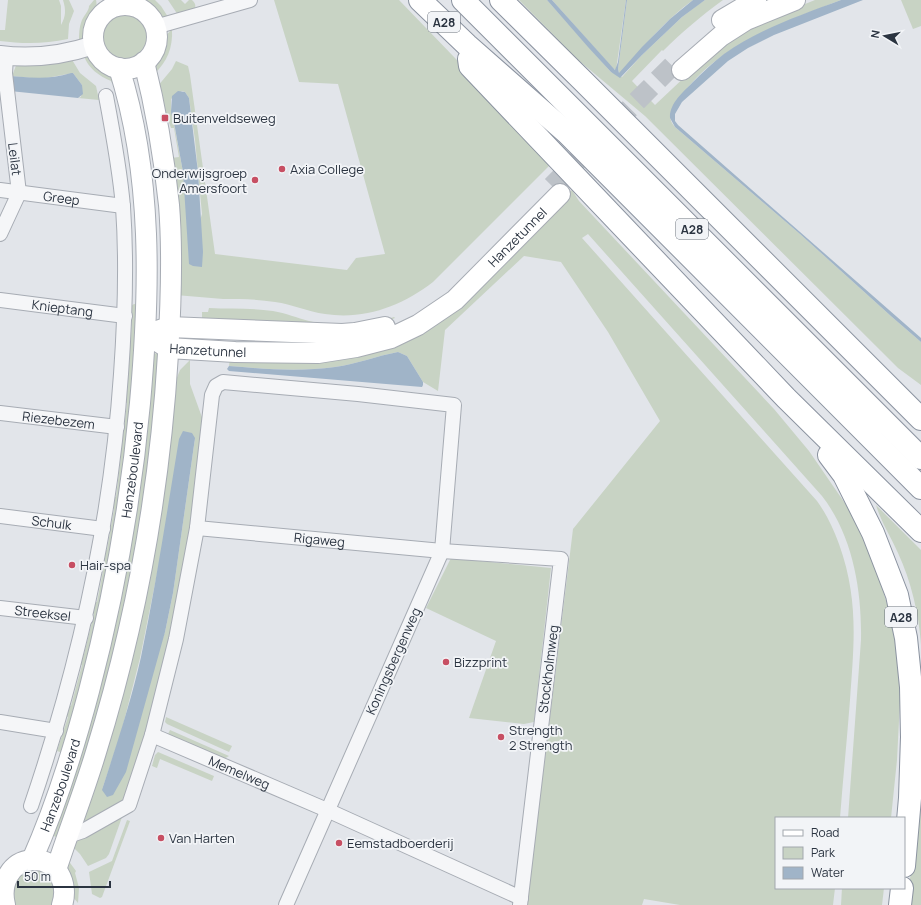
<svg xmlns="http://www.w3.org/2000/svg" width="921" height="905" font-family="Manrope,sans-serif">
<rect width="100%" height="100%" fill="#e2e5ea"/>
<g fill="#c8d3c4" fill-rule="evenodd">
<path d="M8,0H59L61,6V25C66,16 66,10 63,0H69L74,11L69,24L68,39C45,44 23,44 0,41V30H5Z"/>
<path d="M94,0H96C99,10 88,37 79,42C79,35 79,27 82,20C84,15 89,11 89,6Z"/>
<path d="M134,0H155L161,6L168,17C156,19 144,6 134,0Z"/>
<path d="M168,0H181L185,4L189,0H192C195,3 196,5 195,8L178,15Z"/>
<path d="M274,0H399L482,86L550,165L433,282C402,306 365,320 325,314C308,312 292,304 275,302C258,299 240,299 223,299C207,298 192,296 175,295L171,158L179,157L174,128H171L157,87L172,69L176,61L188,66L190,75L215,254L347,270L356,258L385,254L338,84L299,82ZM182,91L185,92L189,98L195,140L202,214L189,256L186,206L183,172L171,108V99Z"/>
<path d="M519,0H547L611,72L622,77L642,55L682,17L699,4L705,0H723C701,16 682,32 663,51L662,50L632,81L655,105L707,56L763,21L815,0H841C782,23 718,44 680,98C673,107 665,116 675,127L800,234L892,317L921,342V385L898,368L881,351L645,116L577,59Z"/>
<path d="M552,0H626L616,70L614,69L609,64Z"/>
<path d="M627,0H693C665,20 643,47 621,73H619L618,69Z"/>
<path d="M901,0H921V26L913,29Z"/>
<circle cx="125" cy="37" r="25"/>
<path d="M172,29C173,48 167,62 154,74L152,63L163,39Z"/>
<path d="M84,56L93,58L112,72L121,84L112,83L111,81C99,76 88,68 84,56Z"/>
<path d="M71,58L80,73L96,86L99,100L78,98L81,97L82,85L73,73L41,79L12,76L17,63Z"/>
<path d="M572,190L579,201L774,409L809,451L851,512L871,550L889,611L898,656L900,701L897,760L891,818H848L861,640C862,591 853,536 822,496L588,234L582,238L817,501C827,515 833,528 839,544C859,600 854,643 850,700C847,739 843,779 840,818H776V888H835L833,905H680L644,899L642,905H527L573,529L660,421L608,332L561,262L524,256L445,330L438,391L423,382L407,356L398,352C377,356 356,364 335,367C299,372 265,369 229,366L230,358L400,337Z"/>
<path d="M134,304L142,305L115,563L63,753L57,751L68,717L64,715L67,705L71,706L82,665L78,664L80,654H84L94,614L90,612L92,602H97L105,561L101,560L103,550H107L114,509L109,508L111,497H116L121,456L117,455L118,444H122L127,403L122,402L123,391H127L130,350L126,349L127,338H131L132,317L130,307Z"/>
<path d="M209,308C230,309 252,308 273,311C286,313 297,318 309,321C338,328 366,327 394,317L395,318L375,326L355,328L202,322V312H208Z"/>
<path d="M158,353L161,354L138,573L63,840L47,833L62,789L153,354Z"/>
<path d="M190,360V384L204,423L181,595L138,767L123,802L76,828L176,380L180,370ZM195,438L173,593L165,632L102,790L121,733L140,658L160,559Z"/>
<path d="M876,505L921,550V645C919,614 911,581 898,553C891,537 881,522 876,505Z"/>
<path d="M451,558L551,568L534,722L524,724L469,718L496,641L426,608Z"/>
<path d="M166,717L232,746L229,752L167,724L165,722Z"/>
<path d="M170,730L229,756L224,759L168,734Z"/>
<path d="M921,734V905H906L912,865Z"/>
<path d="M158,752L214,776L212,781L160,759L157,768L152,766L155,755Z"/>
<path d="M120,816L122,817L109,854L106,858L88,866L80,854L71,845Z"/>
<path d="M127,820L130,821L102,897L100,898L92,894L89,872L112,861Z"/>
<path d="M65,856L76,871L75,873L79,888L78,903L72,896Z"/>
<path d="M33,867L54,877L55,905H12L11,881Z"/>
<path d="M842,888H884L882,905H841Z"/>
</g>
<g fill="#a0b4c8">
<path d="M547,0H552L615,70L618,62L626,0H627L618,69L619,73L642,47L670,19L693,0H705L682,17L642,55L620,78L611,72L588,47Z"/>
<path d="M841,0H863L774,35L748,48L728,61L682,102L675,114V121L678,125L921,338V342L892,317L800,234L675,127L670,118C669,104 683,92 692,83C702,73 712,63 724,54C759,29 801,15 841,0Z"/>
<path d="M71,73H73L82,85L83,94L78,98L0,90V75C26,77 46,81 71,73Z"/>
<path d="M178,91L185,92L189,98L198,172L203,252L202,267L193,266L189,264L183,172L175,128L171,112L172,96Z"/>
<path d="M398,352L407,356L423,382V385L422,387L229,371L227,369L229,366C265,369 299,372 335,367C356,364 377,356 398,352Z"/>
<path d="M183,431L192,433L195,438L173,593L165,632L126,772L113,795L107,797L102,790C116,746 131,702 141,657C156,584 167,512 179,439Z"/>
</g>
<g fill="none" stroke-linecap="round" stroke-linejoin="round">
<path stroke="#bdc2c8" stroke-width="20" stroke-dasharray="20 10" stroke-linecap="butt" d="M552,186L675,63"/>
<g stroke="#a7acb4" stroke-width="16">
<g id="minor">
<path d="M155,27L250,0"/>
<path id="s1" d="M0,190L123,206"/>
<path d="M0,234L19,193L5,73L6,56"/>
<path id="s2" d="M0,300L125,316"/>
<path id="s3" d="M0,413L117,427"/>
<path id="s4" d="M0,516L103,529"/>
<path id="s5" d="M197,528L442,551L561,559L520,905"/>
<path id="s6" d="M0,608L86,618"/>
<path d="M0,722L56,731"/>
<path id="s7" d="M152,735L327,810L521,898"/>
<path d="M31,806C79,665 111,523 121,374C125,318 127,263 123,207C120,170 113,133 106,96"/>
<path d="M68,836L83,831L129,805L152,735L176,639L197,528L212,395L216,386L223,382L358,394L454,405L442,551L286,905"/>
</g>
</g>
<g stroke="#a7acb4" stroke-width="20">
<path id="tertiary" d="M0,55C31,59 64,55 94,45"/>
</g>
<g stroke="#a7acb4" stroke-width="22">
<g id="secondary">
<circle cx="125" cy="37" r="32"/>
<path d="M722,20L756,0"/>
<path d="M682,70L721,36L746,20L795,0"/>
<path d="M157,331L169,327L342,334L355,333L385,327"/>
<path id="s8" d="M157,341L168,348L235,352L318,353L356,347L391,338L418,325L455,300L560,194"/>
<path id="s9" d="M32,860C56,806 74,748 89,691C114,596 131,500 140,403C150,292 153,175 119,68"/>
<path d="M56,870C69,830 84,792 96,752C136,623 160,489 168,354C171,304 173,254 169,205C164,157 156,109 144,62"/>
<path d="M5,905C0,885 9,862 32,860C57,858 69,884 62,905"/>
</g>
</g>
<g stroke="#8b93a0" stroke-width="24">
<g id="motorway">
<path d="M420,0L467,45L567,133L921,488"/>
<path d="M463,0L921,458"/>
<path d="M501,0L582,80L921,419"/>
<path d="M469,59L470,66L786,398L921,531"/>
<path d="M829,455L844,475L873,533L897,595L906,638L911,687L912,737L910,798L904,866"/>
<path d="M900,905L902,888"/>
</g>
</g>
<use href="#minor" stroke="#f5f6f8" stroke-width="14"/>
<use href="#tertiary" stroke="#f5f6f8" stroke-width="18"/>
<use href="#secondary" stroke="#fff" stroke-width="20"/>
<use href="#motorway" stroke="#fff" stroke-width="22"/>
</g>
<g fill="#c74f63" stroke="#f2f4f7" stroke-width="1.5">
<rect x="161" y="114" width="8" height="8" rx="2"/>
<circle cx="282" cy="169" r="4"/>
<circle cx="255" cy="180" r="4"/>
<circle cx="72" cy="565" r="4"/>
<circle cx="446" cy="662" r="4"/>
<circle cx="501" cy="737" r="4"/>
<circle cx="161" cy="838" r="4"/>
<circle cx="339" cy="843" r="4"/>
</g>
<g text-anchor="middle" dominant-baseline="central" stroke-width="3.5" stroke-linejoin="round" paint-order="stroke">
<g fill="#f2f4f7" stroke="#676e78" stroke-width="1">
<rect x="428" y="12" width="32" height="20" rx="3"/>
<rect x="676" y="219" width="32" height="20" rx="3"/>
<rect x="885" y="607" width="32" height="20" rx="3"/>
</g>
<g font-size="12" font-weight="bold" fill="#2b3441">
<text x="444" y="22">A28</text>
<text x="692" y="229">A28</text>
<text x="901" y="617">A28</text>
</g>
<g font-size="13" fill="#2b3441" stroke="#f2f4f7" text-anchor="start">
<text x="173" y="118">Buitenveldseweg</text>
<text x="290" y="169">Axia College</text>
<text x="247" y="173" text-anchor="end">Onderwijsgroep<tspan x="247" dy="15">Amersfoort</tspan></text>
<text x="80" y="565">Hair-spa</text>
<text x="454" y="662">Bizzprint</text>
<text x="509" y="730">Strength<tspan x="509" dy="15">2 Strength</tspan></text>
<text x="169" y="838">Van Harten</text>
<text x="347" y="843">Eemstadboerderij</text>
</g>
<g font-size="13" fill="#2b3441" stroke="#f2f4f7">
<text transform="translate(15 159) rotate(83)">Leilat</text>
<text stroke="none"><textPath href="#s1" startOffset="62">Greep</textPath></text>
<text stroke="none"><textPath href="#s8" startOffset="401">Hanzetunnel</textPath></text>
<text stroke="none"><textPath href="#s2" startOffset="63">Knieptang</textPath></text>
<text stroke="none"><textPath href="#s8" startOffset="53">Hanzetunnel</textPath></text>
<text stroke="none"><textPath href="#s3" startOffset="59">Riezebezem</textPath></text>
<text stroke="none"><textPath href="#s9" startOffset="404">Hanzeboulevard</textPath></text>
<text stroke="none"><textPath href="#s4" startOffset="52">Schulk</textPath></text>
<text stroke="none"><textPath href="#s5" startOffset="123">Rigaweg</textPath></text>
<text stroke="none"><textPath href="#s6" startOffset="43">Streeksel</textPath></text>
<text transform="translate(393 661) rotate(-66)">Koningsbergenweg</text>
<text transform="translate(548 669) rotate(-83)">Stockholmweg</text>
<text stroke="none"><textPath href="#s7" startOffset="95">Memelweg</textPath></text>
<text stroke="none"><textPath href="#s9" startOffset="80">Hanzeboulevard</textPath></text>
</g>
</g>
<rect x="775" y="817" width="130" height="72" fill="#f2f4f7" stroke="#a2a7ae"/>
<rect x="783" y="830" width="20" height="6" fill="#ffffff" stroke="#a2a7ae"/>
<text x="811" y="837" font-size="12" fill="#2b3441">Road</text>
<rect x="783" y="847" width="20" height="12" fill="#c8d3c4" stroke="#a2a7ae"/>
<text x="811" y="857" font-size="12" fill="#2b3441">Park</text>
<rect x="783" y="867" width="20" height="12" fill="#a0b4c8" stroke="#a2a7ae"/>
<text x="811" y="877" font-size="12" fill="#2b3441">Water</text>
<g transform="translate(885 36) rotate(280)" stroke="#f2f4f7" stroke-width="3" paint-order="stroke">
<path d="M0-3L7 15L0 10L-7 15Z" fill="#2b3441"/>
<text y="-6" font-size="11" font-weight="bold" text-anchor="middle" fill="#2b3441">N</text>
</g>
<path d="M18 881v6h92v-6" fill="none" stroke="#2b3441" stroke-width="2"/>
<text x="24" y="881" font-size="12" fill="#2b3441" stroke="#f2f4f7" stroke-width="3" paint-order="stroke">50 m</text>
</svg>
